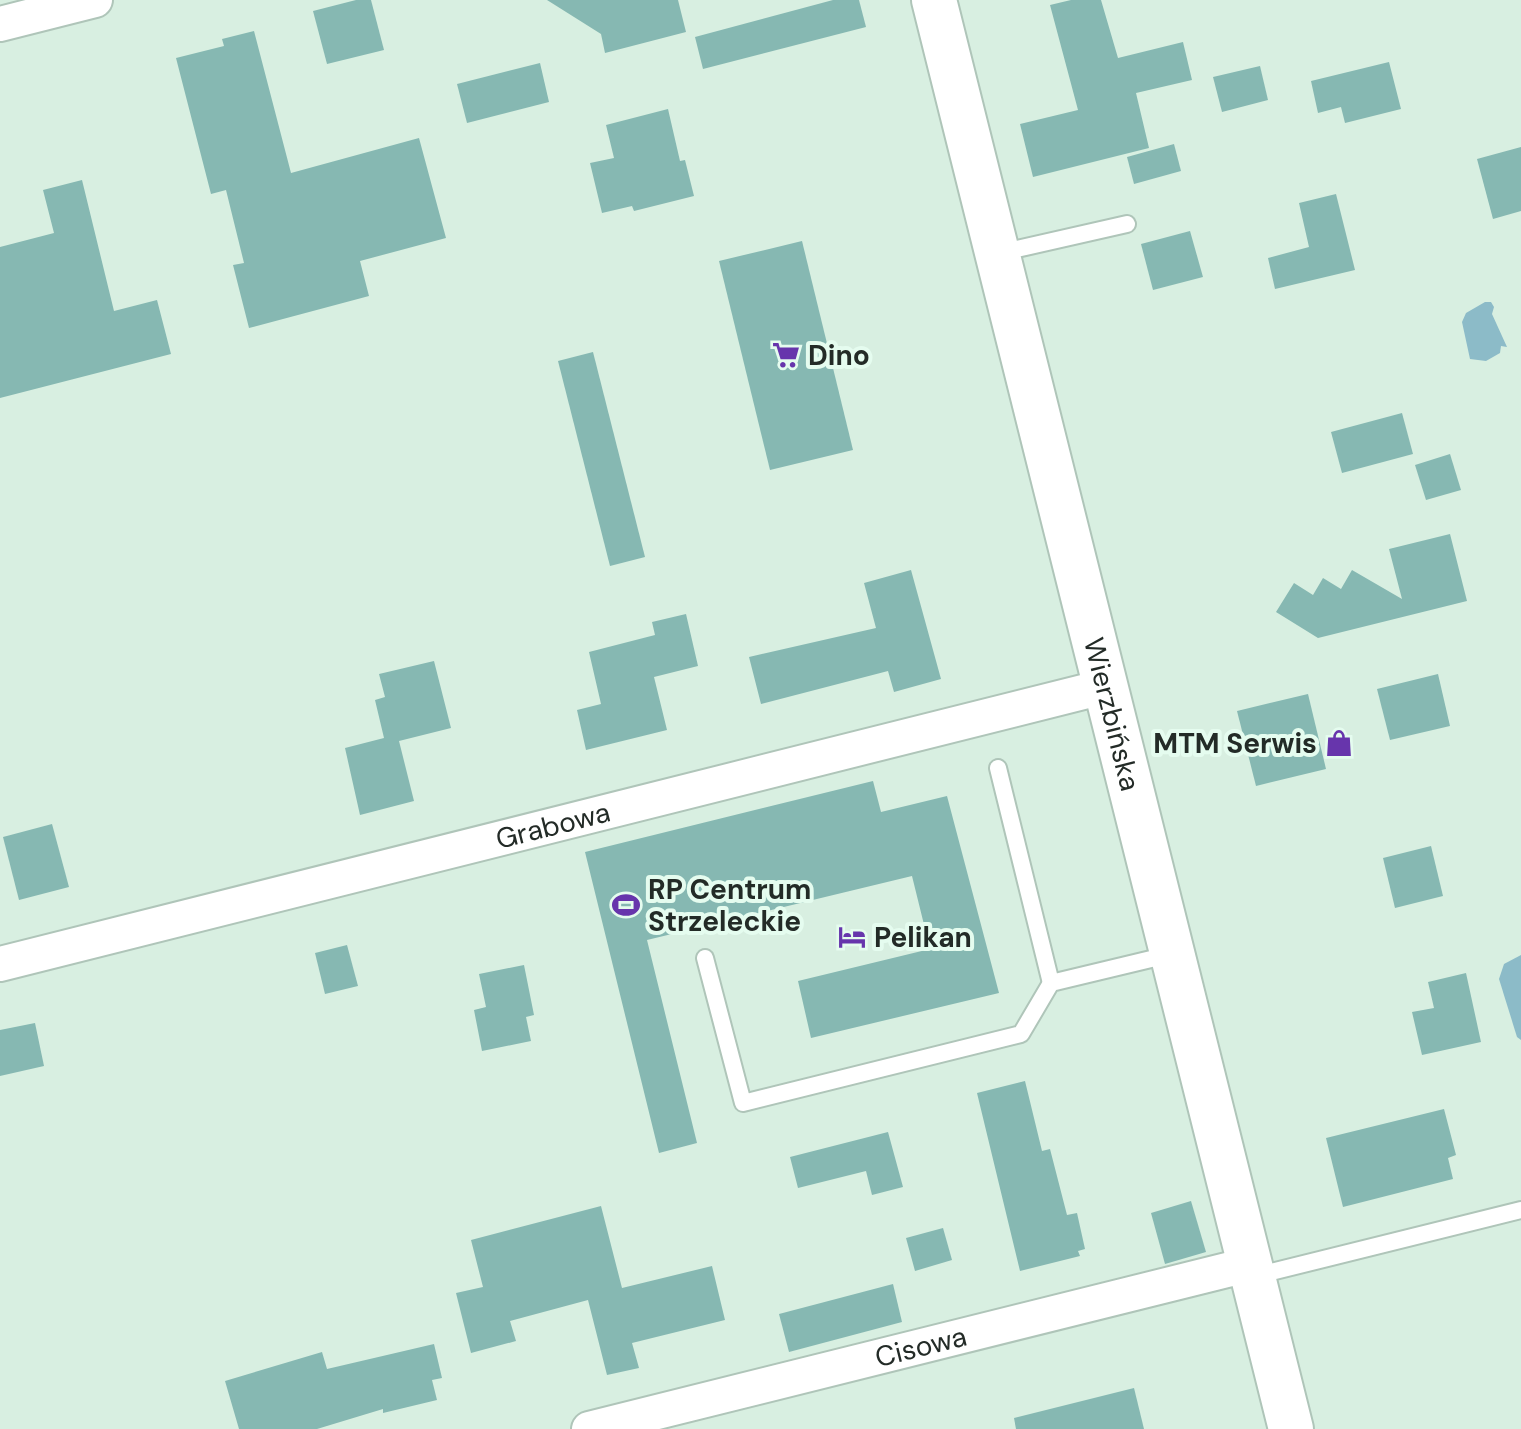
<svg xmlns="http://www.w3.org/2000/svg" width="1521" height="1429" font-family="'DM Sans',sans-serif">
<rect width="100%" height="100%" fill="#d8efe1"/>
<g fill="#8cbbc8">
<path d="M1485,302H1491L1494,307L1492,314L1507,347L1501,346L1500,353L1486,361L1470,359L1462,322L1466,313Z"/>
<path d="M1521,955V1040L1517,1037L1499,979L1504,964Z"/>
</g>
<g fill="#86b8b2">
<path d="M356,0H371L384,50L327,64L313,11Z"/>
<path d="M547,0H678L686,32L605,53L601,34Z"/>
<path d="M833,0H859L866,27L703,69L695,37Z"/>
<path d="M1071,0H1101L1118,58L1183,42L1192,80L1136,93L1149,148L1033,177L1020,124L1078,110L1050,5Z"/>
<path d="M254,31L291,173L419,138L446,238L360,261L369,296L249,328L233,265L244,263L226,190L211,194L176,58L224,46L222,39Z"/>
<path d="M1389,62L1401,109L1345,123L1341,107L1318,113L1311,81Z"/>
<path d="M540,63L549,102L467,123L457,84Z"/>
<path d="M1260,66L1268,100L1222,112L1213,77Z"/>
<path d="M668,109L680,161L685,160L694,196L634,211L632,206L602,213L590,163L614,158L606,125Z"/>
<path d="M1174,144L1181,171L1134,184L1127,157Z"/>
<path d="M1521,147V211L1493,219L1477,159Z"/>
<path d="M82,180L114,311L157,300L171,354L0,398V247L54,233L43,190Z"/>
<path d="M1336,194L1355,270L1275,289L1268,258L1309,247L1299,203Z"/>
<path d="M1190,231L1203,277L1153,290L1141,244Z"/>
<path d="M802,241L853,450L770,470L719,261Z"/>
<path d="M593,352L645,557L610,566L558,361Z"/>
<path d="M1402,413L1413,454L1342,473L1331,432Z"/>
<path d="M1450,454L1461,490L1426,500L1415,465Z"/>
<path d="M1450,534L1467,601L1318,638L1276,612L1294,583L1313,595L1323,578L1341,589L1352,570L1402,599L1389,549Z"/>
<path d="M911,570L941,679L894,692L888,671L761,704L749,657L876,628L864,583Z"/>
<path d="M686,614L698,666L654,677L667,730L586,750L577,710L601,704L589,652L655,635L652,622Z"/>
<path d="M434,661L451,728L399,741L414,801L360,815L345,748L384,738L375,700L385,697L379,674Z"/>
<path d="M1438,674L1450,726L1390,740L1377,689Z"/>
<path d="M1308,694L1326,769L1256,786L1237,711Z"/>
<path d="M873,781L881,812L947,796L999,993L811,1038L798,981L930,949L912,876L647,940L697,1143L659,1153L585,852Z"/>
<path d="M52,824L69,887L19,900L3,837Z"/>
<path d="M1431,846L1443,896L1395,908L1383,858Z"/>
<path d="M347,945L358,986L325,994L315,953Z"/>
<path d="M524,965L534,1015L526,1017L531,1041L482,1051L474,1010L486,1007L479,974Z"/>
<path d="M1466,973L1481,1042L1422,1055L1412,1012L1434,1008L1428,982Z"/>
<path d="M35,1023L44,1066L0,1076V1030Z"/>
<path d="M1025,1081L1042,1151L1050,1149L1067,1215L1077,1213L1085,1249L1078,1251L1080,1256L1020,1271L977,1093Z"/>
<path d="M1444,1109L1456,1155L1448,1158L1453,1179L1343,1207L1326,1138Z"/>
<path d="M888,1132L903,1187L872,1195L866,1171L798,1188L790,1157Z"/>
<path d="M1191,1201L1206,1252L1165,1264L1151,1213Z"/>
<path d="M601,1206L622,1288L712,1266L725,1320L632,1343L639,1368L607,1375L588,1300L510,1321L516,1341L471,1353L456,1293L483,1287L471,1240Z"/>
<path d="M943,1228L952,1260L915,1271L906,1238Z"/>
<path d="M893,1284L902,1322L789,1352L779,1314Z"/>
<path d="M434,1344L442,1378L432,1380L437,1400L383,1413V1409L317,1429H239L225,1381L322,1352L327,1369Z"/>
<path d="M1134,1388L1144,1429H1016L1014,1418Z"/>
</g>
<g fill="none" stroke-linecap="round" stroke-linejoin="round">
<g stroke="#afc5b9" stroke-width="20">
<g id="lane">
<path d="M999,253L1127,224"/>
<path d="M998,768L1051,983"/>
<path d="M705,958L743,1103L1021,1034L1051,983L1172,954"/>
<path d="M1255,1276L1521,1210"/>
</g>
</g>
<g stroke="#afc5b9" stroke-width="38">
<g id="street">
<path d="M0,24L95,0"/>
<path id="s1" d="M0,964L1107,686"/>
<path id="s2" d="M589,1429L1251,1264"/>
</g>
</g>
<g stroke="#afc5b9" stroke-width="48">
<g id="secondary">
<path id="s3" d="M934,0L1291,1429"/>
</g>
</g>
<use href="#lane" stroke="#fff" stroke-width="16"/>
<use href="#street" stroke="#fff" stroke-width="34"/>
<use href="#secondary" stroke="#fff" stroke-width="44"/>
</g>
<defs>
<g id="supermarket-bare" transform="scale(2.16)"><path d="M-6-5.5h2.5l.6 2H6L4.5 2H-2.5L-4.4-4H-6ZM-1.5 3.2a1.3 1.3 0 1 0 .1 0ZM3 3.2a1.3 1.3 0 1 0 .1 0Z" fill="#6735ac" stroke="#e5fcef" stroke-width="2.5" paint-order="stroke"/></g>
<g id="shop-bare" transform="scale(2.16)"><path d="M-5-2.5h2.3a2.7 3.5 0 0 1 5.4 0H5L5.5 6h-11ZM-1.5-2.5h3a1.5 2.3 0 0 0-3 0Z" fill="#6735ac" stroke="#e5fcef" stroke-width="2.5" paint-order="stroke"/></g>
<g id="stadium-bare" transform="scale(2.16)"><path d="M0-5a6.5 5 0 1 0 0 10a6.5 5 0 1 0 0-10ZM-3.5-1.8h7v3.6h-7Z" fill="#6735ac" stroke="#e5fcef" stroke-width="2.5" paint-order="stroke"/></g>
<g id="hotel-bare" transform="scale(2.16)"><path d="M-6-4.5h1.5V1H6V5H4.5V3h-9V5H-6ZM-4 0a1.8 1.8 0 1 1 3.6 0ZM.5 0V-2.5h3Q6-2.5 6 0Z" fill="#6735ac" stroke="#e5fcef" stroke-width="2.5" paint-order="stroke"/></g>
</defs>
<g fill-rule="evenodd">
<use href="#supermarket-bare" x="786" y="355"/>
<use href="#shop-bare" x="1339" y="743"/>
<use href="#stadium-bare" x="626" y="905"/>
<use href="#hotel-bare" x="852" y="937"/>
</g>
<g text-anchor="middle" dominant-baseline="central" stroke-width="8" stroke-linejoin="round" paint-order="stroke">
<g font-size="28" font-weight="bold" fill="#232b27" stroke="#e5fcef" text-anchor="start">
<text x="808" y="355">Dino</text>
<text x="1317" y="743" text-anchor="end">MTM Serwis</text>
<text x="648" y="889">RP Centrum<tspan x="648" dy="32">Strzeleckie</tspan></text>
<text x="874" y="937">Pelikan</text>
</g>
<g font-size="28" fill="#232b27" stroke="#e5fcef">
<text stroke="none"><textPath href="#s3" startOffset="736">Wierzbińska</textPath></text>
<text stroke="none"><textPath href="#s1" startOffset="570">Grabowa</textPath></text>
<text stroke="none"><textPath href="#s2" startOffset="342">Cisowa</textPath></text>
</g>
</g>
</svg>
